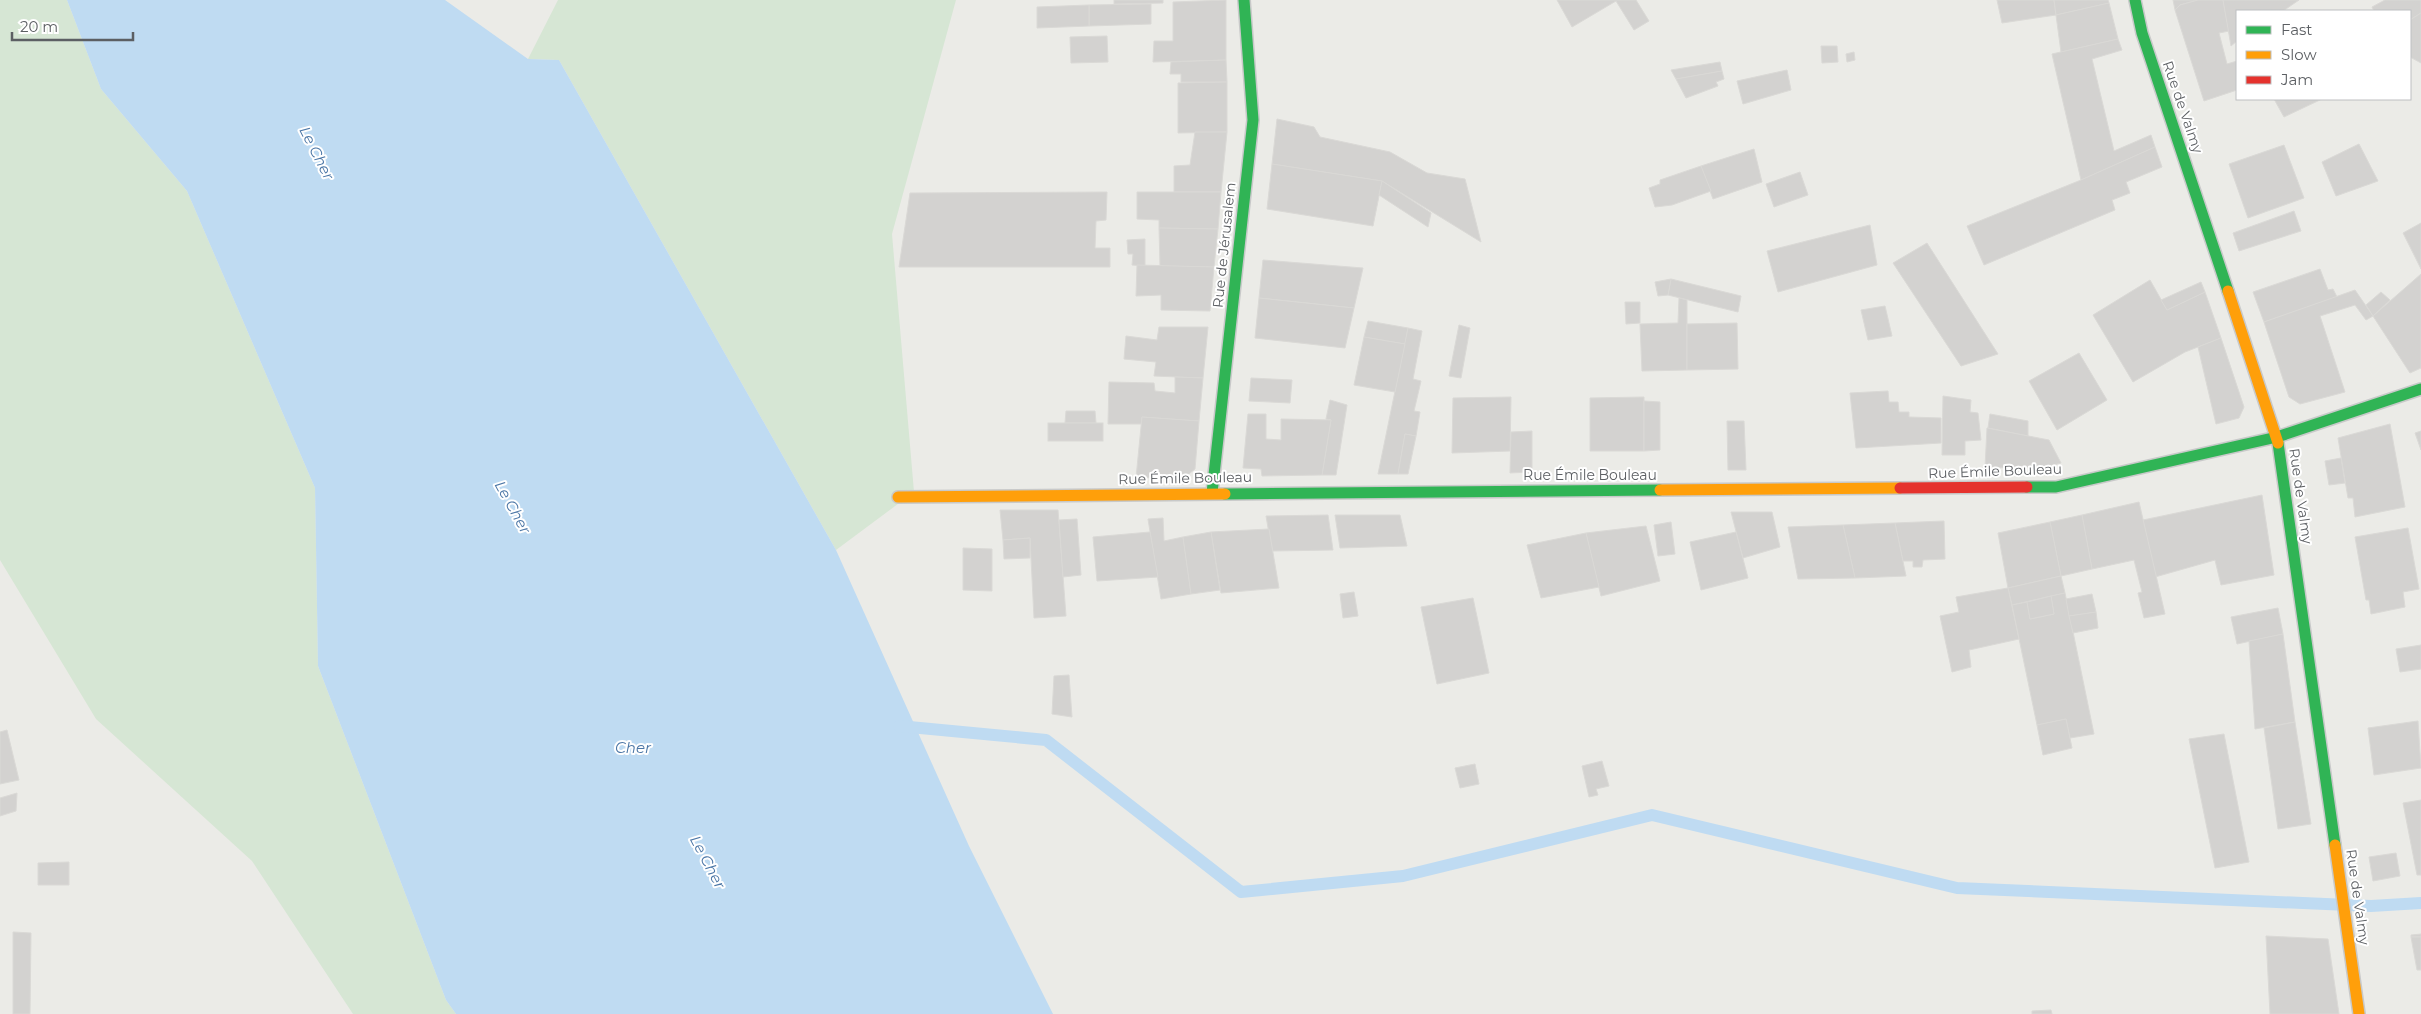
<svg xmlns="http://www.w3.org/2000/svg" width="2421" height="1014" font-family="Montserrat,sans-serif">
<rect width="100%" height="100%" fill="#ebebe7"/>
<g fill="#d6e6d4">
<path d="M0,0H67L101,89L187,191L315,488L318,666L446,1000L456,1014H353L252,861L96,719L0,560Z"/>
<path d="M558,0H956L892,234L914,492L836,550L559,60L528,59Z"/>
</g>
<path fill="#bfdbf2" d="M67,0H445L528,59L559,60L836,550L969,846L1053,1014H456L446,1000L318,666L315,488L187,191L101,89Z"/>
<g fill="none" stroke-linecap="round" stroke-linejoin="round">
<path stroke="#bfdbf2" stroke-width="12" d="M899,726L1046,740L1241,892L1403,876L1652,815L1957,888L2371,906L2421,903"/>
</g>
<g fill="#d3d2d0" stroke="#dad9d6">
<path d="M1114,0H1163V3L1114,4Z"/>
<path d="M1226,0V60L1153,62L1154,41H1173V2Z"/>
<path d="M1557,0H1636L1649,21L1634,30L1616,1L1572,27Z"/>
<path d="M1997,0H2054L2056,15L2002,23Z"/>
<path d="M2054,0H2108L2109,3L2056,15Z"/>
<path d="M2173,0H2198L2180,5L2175,10Z"/>
<path d="M2198,0H2223L2229,31L2219,33L2227,64L2237,61V90L2204,101L2175,10L2180,5Z"/>
<path d="M2223,0H2299L2283,11H2237V41L2231,46Z"/>
<path d="M2385,0H2421V13L2410,20V11H2374L2372,7Z"/>
<path d="M2109,3L2118,39L2061,52L2056,15Z"/>
<path d="M1151,4V24L1089,26V5Z"/>
<path d="M1089,5V26L1037,28V7Z"/>
<path d="M2421,13V63L2410,57V20Z"/>
<path d="M1107,36L1108,62L1071,63L1070,37Z"/>
<path d="M2118,39L2122,50L2092,59L2114,151L2151,135L2155,147L2081,180L2052,54Z"/>
<path d="M1821,46H1837L1838,62L1822,63Z"/>
<path d="M1854,52L1855,60L1847,62L1846,54Z"/>
<path d="M1226,60L1227,82H1181V74H1170L1171,62Z"/>
<path d="M1720,62L1722,71L1676,79L1671,70Z"/>
<path d="M1787,70L1791,90L1743,104L1737,81Z"/>
<path d="M1722,71L1724,79L1716,82L1718,86L1686,98L1676,79Z"/>
<path d="M1227,82V132L1178,133V83Z"/>
<path d="M2274,99H2322L2284,117Z"/>
<path d="M1277,119L1314,127L1320,137L1390,152L1427,173L1465,179L1481,242L1382,181L1272,164Z"/>
<path d="M1195,132H1227L1221,192H1174V166L1190,165Z"/>
<path d="M2359,144L2378,181L2336,196L2322,162Z"/>
<path d="M2284,145L2304,198L2248,218L2229,164Z"/>
<path d="M2155,147L2162,167L2126,182L2130,193L2112,200L2115,210L1984,265L1967,226L2081,180Z"/>
<path d="M1754,149L1762,182L1713,199L1701,166Z"/>
<path d="M1272,164L1382,181L1373,226L1267,209Z"/>
<path d="M1701,166L1711,191L1672,205L1655,207L1649,188L1660,184V180Z"/>
<path d="M1800,172L1808,195L1774,207L1766,184Z"/>
<path d="M1382,181L1431,213L1428,227L1379,195Z"/>
<path d="M1107,192L1106,220L1096,221L1095,248H1110V267H899L910,193Z"/>
<path d="M1137,192H1221L1218,229L1159,228V220L1137,219Z"/>
<path d="M2294,211L2301,231L2239,251L2233,233Z"/>
<path d="M2421,223V269L2403,233Z"/>
<path d="M1870,225L1877,265L1778,292L1767,251Z"/>
<path d="M1159,228L1218,229L1214,267L1160,266Z"/>
<path d="M1145,239V266L1132,265L1133,254H1128L1127,240Z"/>
<path d="M1927,243L1998,354L1961,366L1893,263Z"/>
<path d="M1263,260L1363,268L1354,308L1259,298Z"/>
<path d="M1137,265L1214,267L1210,311L1161,310V295L1136,296Z"/>
<path d="M2320,269L2328,290L2333,289L2337,297L2264,322L2253,292Z"/>
<path d="M2421,274V368L2410,373L2373,316Z"/>
<path d="M1671,279L1741,296L1738,312L1668,295Z"/>
<path d="M1671,279L1668,295L1658,296L1655,282Z"/>
<path d="M2150,280L2167,310L2205,292L2221,338L2185,352L2133,382L2093,315Z"/>
<path d="M2201,282L2205,292L2167,310L2161,300Z"/>
<path d="M2355,290L2373,316L2366,320L2355,305L2320,316L2345,392L2300,404L2289,397L2264,322Z"/>
<path d="M2381,292L2390,300L2373,316L2366,305Z"/>
<path d="M1259,298L1354,308L1345,348L1255,338Z"/>
<path d="M1679,298L1687,300V370L1642,371L1640,324L1678,323Z"/>
<path d="M1625,302H1640V323L1626,324Z"/>
<path d="M1885,306L1892,336L1868,340L1861,310Z"/>
<path d="M1368,321L1408,328L1405,344L1364,337Z"/>
<path d="M1737,323L1738,369L1687,370V324Z"/>
<path d="M1459,325L1470,328L1461,378L1449,376Z"/>
<path d="M1159,327H1208L1203,378L1154,376L1156,362L1124,359L1126,336L1157,340Z"/>
<path d="M1408,328L1422,331L1413,379L1421,381L1414,411L1420,412L1416,436L1405,434L1398,474H1378Z"/>
<path d="M1364,337L1405,344L1395,392L1354,385Z"/>
<path d="M2221,338L2244,407L2239,418L2216,424L2198,347Z"/>
<path d="M2079,353L2107,400L2057,430L2029,381Z"/>
<path d="M1175,377L1203,378L1199,421L1142,417L1141,424H1108L1109,382L1154,383L1155,391L1175,393Z"/>
<path d="M1251,378L1292,380L1290,403L1249,401Z"/>
<path d="M1888,391L1889,402H1898L1899,412H1909V417L1941,418V443L1856,448L1850,393Z"/>
<path d="M1943,396L1971,400L1970,412L1978,413L1981,440L1965,441V455H1942Z"/>
<path d="M1511,397L1510,451L1452,453L1453,398Z"/>
<path d="M1644,397V451H1590V398Z"/>
<path d="M1330,400L1347,405L1336,475H1322L1331,420L1326,419Z"/>
<path d="M1644,401L1660,402V450L1644,451Z"/>
<path d="M1066,411H1095L1096,423H1065Z"/>
<path d="M1248,414H1266V439L1281,440V419L1331,420L1322,475L1262,476L1261,469L1243,468Z"/>
<path d="M1990,414L2028,421V436L1988,428Z"/>
<path d="M1142,417L1199,421L1195,469L1185,477L1136,478Z"/>
<path d="M1727,421H1744L1746,470H1728Z"/>
<rect x="1048" y="423" width="55" height="18"/>
<path d="M2390,424L2405,507L2355,517L2353,498H2348L2338,438Z"/>
<path d="M1987,428L2049,440L2061,463L2046,467L1985,468Z"/>
<path d="M1532,431V472L1510,473L1511,432Z"/>
<path d="M2421,431V450L2415,433Z"/>
<path d="M1405,434L1416,436L1408,474H1398Z"/>
<path d="M2341,458L2345,483L2329,485L2325,461Z"/>
<path d="M2262,495L2274,575L2221,585L2215,560L2155,577L2143,520Z"/>
<path d="M2139,502L2165,614L2144,618L2138,593L2142,592L2134,560L2092,569L2082,515Z"/>
<path d="M1000,510H1058L1066,616L1034,618L1030,538L1003,540Z"/>
<path d="M1731,512H1772L1780,547L1743,558Z"/>
<path d="M1328,515L1333,550L1272,551L1266,516Z"/>
<path d="M1335,515H1400L1407,546L1340,548Z"/>
<path d="M2082,515L2092,569L2061,576L2050,522Z"/>
<path d="M1163,518L1164,541L1183,537L1191,594L1161,599L1148,519Z"/>
<path d="M1077,519L1081,575L1063,577L1059,520Z"/>
<path d="M1944,521L1945,559L1923,560L1922,567H1913V561H1903L1895,523Z"/>
<path d="M1671,522L1675,554L1658,556L1654,525Z"/>
<path d="M2050,522L2061,576L2008,588L1998,533Z"/>
<path d="M1895,523L1906,576L1855,578L1843,525Z"/>
<path d="M1843,525L1855,578L1798,579L1788,527Z"/>
<path d="M1646,526L1660,581L1601,596L1586,533Z"/>
<path d="M2408,528L2419,589L2403,592L2405,607L2371,614L2369,600H2366L2355,537Z"/>
<path d="M1269,529L1279,588L1221,593L1211,532Z"/>
<path d="M1150,532L1158,577L1097,581L1093,537Z"/>
<path d="M1211,532L1220,590L1191,594L1183,537Z"/>
<path d="M1736,532L1748,578L1701,590L1690,542Z"/>
<path d="M1586,533L1599,587L1541,598L1527,545Z"/>
<path d="M1030,538V558L1004,559L1003,540Z"/>
<path d="M963,548L992,549V591L963,590Z"/>
<path d="M2061,576L2065,593L2012,605L2008,588Z"/>
<path d="M2008,588L2019,639L1969,650L1971,667L1952,672L1940,616L1959,612L1956,597Z"/>
<path d="M1354,592L1358,616L1343,618L1340,594Z"/>
<path d="M2065,593L2094,734L2070,738L2066,719L2037,725L2012,605L2027,602L2030,619L2054,614L2051,596Z"/>
<path d="M2092,594L2096,612L2069,616L2066,599Z"/>
<path d="M2051,596L2054,614L2030,619L2027,602Z"/>
<path d="M1473,598L1489,673L1437,684L1421,607Z"/>
<path d="M2278,608L2283,634L2237,644L2231,617Z"/>
<path d="M2096,612L2098,628L2073,633L2069,616Z"/>
<path d="M2283,634L2295,722L2255,729L2249,641Z"/>
<path d="M2421,645V669L2400,672L2396,649Z"/>
<path d="M1069,675L1072,717L1052,714L1054,676Z"/>
<path d="M2066,719L2072,748L2043,755L2037,725Z"/>
<path d="M2418,721L2421,768L2374,775L2368,728Z"/>
<path d="M2295,722L2311,824L2278,829L2264,728Z"/>
<path d="M7,730L19,780L0,784V732Z"/>
<path d="M2224,734L2249,862L2215,868L2189,739Z"/>
<path d="M1602,761L1609,786L1596,789L1598,795L1589,797L1582,766Z"/>
<path d="M1475,764L1479,784L1460,788L1455,768Z"/>
<path d="M17,793L16,811L0,816V798Z"/>
<path d="M2421,800V875H2417L2403,803Z"/>
<path d="M2396,853L2400,876L2373,881L2369,857Z"/>
<path d="M69,862V885H38V863Z"/>
<path d="M13,932L31,933L30,1014H13Z"/>
<path d="M2421,934V937H2411V935Z"/>
<path d="M2266,936L2328,939L2339,1014H2270Z"/>
<path d="M2411,937H2421V970H2417Z"/>
<path d="M2051,1010L2052,1014H2032V1011Z"/>
</g>
<g fill="none" stroke-linecap="round" stroke-linejoin="round">
<g stroke="#c8c9c9" stroke-width="14">
<g id="fast">
<path d="M2135,0L2142,33L2228,291"/>
<path d="M2278,443L2335,845"/>
<path d="M2027,487H2056L2277,437L2421,389"/>
<path d="M1212,493L1253,120L1244,0"/>
<path d="M1225,494L1660,490"/>
</g>
</g>
<g stroke="#c8c9c9" stroke-width="14">
<g id="slow">
<path d="M2228,291L2278,443"/>
<path d="M1660,490L1900,488"/>
<path d="M898,497L1225,494"/>
<path d="M2335,845L2359,1014"/>
</g>
</g>
<g stroke="#c8c9c9" stroke-width="14">
<path id="jam" d="M1900,488L2027,487"/>
</g>
<use href="#fast" stroke="#30b455" stroke-width="11"/>
<use href="#slow" stroke="#ff9f0a" stroke-width="11"/>
<use href="#jam" stroke="#e5322d" stroke-width="11"/>
</g>
<g text-anchor="middle" dominant-baseline="central" stroke-width="4" stroke-linejoin="round" paint-order="stroke">
<g font-size="14" fill="#5c5f63" stroke="#fff">
<text transform="translate(2183 107) rotate(71)">Rue de Valmy</text>
<text transform="translate(1224 245) rotate(-84)">Rue de Jérusalem</text>
<text transform="translate(1995 471) rotate(-2)">Rue Émile Bouleau</text>
<text x="1590" y="475">Rue Émile Bouleau</text>
<text transform="translate(1185 478) rotate(-1)">Rue Émile Bouleau</text>
<text transform="translate(2301 496) rotate(82)">Rue de Valmy</text>
<text transform="translate(2358 897) rotate(82)">Rue de Valmy</text>
</g>
<g font-size="15" font-style="italic" fill="#4b76a6" stroke="#fff">
<text transform="translate(317 153) rotate(63)">Le Cher</text>
<text transform="translate(513 507) rotate(61)">Le Cher</text>
<text x="633" y="747">Cher</text>
<text transform="translate(708 862) rotate(62)">Le Cher</text>
</g>
</g>
<rect x="2236" y="10" width="175" height="90" fill="#ffffff" stroke="#bebfc1"/>
<rect x="2246" y="26" width="25" height="8" fill="#30b455" stroke="#bebfc1"/>
<text x="2281" y="35" font-size="15" fill="#5c5f63">Fast</text>
<rect x="2246" y="51" width="25" height="8" fill="#ff9f0a" stroke="#bebfc1"/>
<text x="2281" y="60" font-size="15" fill="#5c5f63">Slow</text>
<rect x="2246" y="76" width="25" height="8" fill="#e5322d" stroke="#bebfc1"/>
<text x="2281" y="85" font-size="15" fill="#5c5f63">Jam</text>
<path d="M12 32v8h121v-8" fill="none" stroke="#5c5f63" stroke-width="2.5"/>
<text x="20" y="32" font-size="15" fill="#5c5f63" stroke="#ffffff" stroke-width="4" paint-order="stroke">20 m</text>
</svg>
